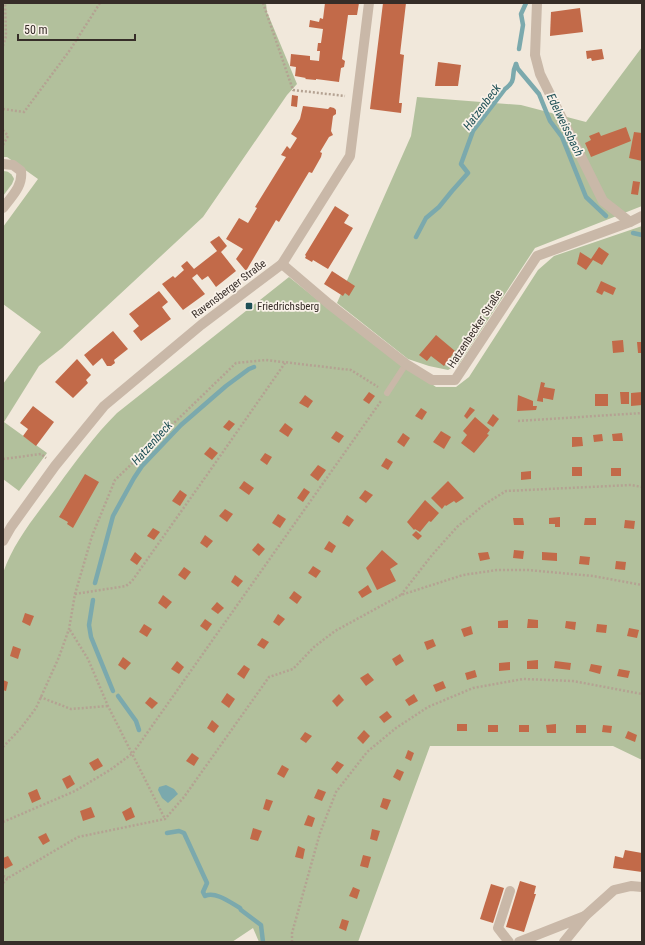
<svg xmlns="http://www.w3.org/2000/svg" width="645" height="945" font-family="'Roboto Condensed',sans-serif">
<rect width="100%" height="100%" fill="#f1e8db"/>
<g fill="#b2c09c">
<path d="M3,3H266L267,12L297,84L287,95L203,217L62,348L39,366L4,422L47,453L19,491L3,479V384L41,332L3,304V227L38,179L7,157H3Z"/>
<path d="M642,47V206L535,248L459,364L448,370L429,366L408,359L337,303L411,136L417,97L521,105L586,122Z"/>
<path d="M3,171C9,171 12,174 14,179L12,184L3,196Z"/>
<path d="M642,226V760L613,746H430L358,942H259L253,928L232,942H3V573C14,541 37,514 57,487C76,461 94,436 117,413L289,277L359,333L436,387H456L469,377L538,270L554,256Z"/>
</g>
<path fill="#7ba9ad" d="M166,785L174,789L178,794L168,803L162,798L158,790L159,787Z"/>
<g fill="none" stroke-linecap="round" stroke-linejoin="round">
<g stroke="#7ba9ad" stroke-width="4.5">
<path d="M519,49L523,25L521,14L526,3"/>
<path d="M516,64L518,69L539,94L550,121L562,137L586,197L606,216"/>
<path d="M633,233L642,235"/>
<path d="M416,237L426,218L439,207L452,191L468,173L461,164L473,131L505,89C518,79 510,76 516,64"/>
<path d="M95,583L113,516L134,478L142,466L181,425L226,386L249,369L254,367"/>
<path d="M93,600L89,625L91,637L113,691"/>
<path d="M118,696L136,721L139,730"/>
<path d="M167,833L179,831L184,833L207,883L203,892L205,896C216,891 231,903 240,908L241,910L261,925L263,942"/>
</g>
</g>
<g fill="#c26a49">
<path d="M325,3H359L357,15H348L342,59L345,61L344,67L341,68L339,82L316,79V80L305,79L306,78L295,76L296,67L290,66L291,54L310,56V60L319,61L320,51H317L318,43H321L323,29L309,27L310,20L319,22L320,18L323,19Z"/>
<path d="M383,3H406L400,54L404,55L399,103H402L401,113L370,109Z"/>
<path d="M580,8L583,32L550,36L551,12Z"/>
<path d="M602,49L604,59L592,61L591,58L587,59L586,51Z"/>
<path d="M438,62L461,65L458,86H435Z"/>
<path d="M292,95L298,96L297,107L291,106Z"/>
<path d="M303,106L328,109L330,107L334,108L336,110V114L333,116L331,131L333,135L329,137L320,152L322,153L321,157L312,173L309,172L279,222L276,220L246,271L236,259L243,249L226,239L239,218L248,223L257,208L255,207L286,157L281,155L287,146L290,149L297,138L291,134L300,119Z"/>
<path d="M626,127L631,141L591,157L585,143L591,140L589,136L599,132L601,136Z"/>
<path d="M634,132L642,133V161L629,158Z"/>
<path d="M633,181L640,182L638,195L631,194Z"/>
<path d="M335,206L349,215L344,223L353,228L328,269L313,260L312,262L305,258L306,256L305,255Z"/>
<path d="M219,236L227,246L221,252L236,271L216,287L208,276L202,280L197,274L192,278L205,294L183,310L162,284L173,276L175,278L184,270L181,266L187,261L194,269L217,251L210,242Z"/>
<path d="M599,247L609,254L602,265L593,260L586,270L577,264L580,252L591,259Z"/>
<path d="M332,271L355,286L349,296L345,293L343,296L324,284Z"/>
<path d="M601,281L616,288L613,295L604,291L602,295L596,292Z"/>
<path d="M159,291L168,302L162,307L171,319L141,341L133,331L139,326L129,314Z"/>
<path d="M113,331L128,349L114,360L115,363L111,366H107L102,358L93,366L84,355Z"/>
<path d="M436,335L455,351L444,366L431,356L427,361L419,355Z"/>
<path d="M623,340L624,352L613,353L612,341Z"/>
<path d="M637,342H642V353H638Z"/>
<path d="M77,359L91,375L86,380L88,383L73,398L55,382Z"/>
<path d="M541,382L545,383L544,387L555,389L553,400L543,398V402L537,401Z"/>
<path d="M369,392L375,396L369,404L363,400Z"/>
<path d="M620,392H629V404H621Z"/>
<path d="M642,392V405L631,406V393Z"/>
<rect x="595" y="394" width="13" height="12"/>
<path d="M305,395L313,401L308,408L299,403Z"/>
<path d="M518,395L533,401V406H537L536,410L517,411Z"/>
<path d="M33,406L54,422L36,446L23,436L28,429L20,423Z"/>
<path d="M470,407L475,410L467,419L464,416Z"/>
<path d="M421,408L427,412L422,420L415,416Z"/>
<path d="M493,414L499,419L493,427L487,423Z"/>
<path d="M475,417L490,430L487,434L489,435L474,453L461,443L467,435L463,431Z"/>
<path d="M229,420L235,424L229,431L223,427Z"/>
<path d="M285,423L293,429L288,437L279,431Z"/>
<path d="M336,431L344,436L339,443L331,438Z"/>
<path d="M441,431L451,437L444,449L433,442Z"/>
<path d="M403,433L410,438L404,447L397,442Z"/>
<path d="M622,433L623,441H613L612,434Z"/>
<path d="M602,434L603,441L594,442L593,435Z"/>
<path d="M572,437H582L583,446L572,447Z"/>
<path d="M210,447L218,453L212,460L204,454Z"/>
<path d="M265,453L272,457L267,465L260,460Z"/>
<path d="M386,458L393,462L388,470L381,466Z"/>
<path d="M318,465L326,470L318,481L310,475Z"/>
<rect x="572" y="467" width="10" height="9"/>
<rect x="611" y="468" width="10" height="8"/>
<path d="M531,471V479L521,480V472Z"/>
<path d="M85,474L99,482L73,528L67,524L68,522L59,517Z"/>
<path d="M244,481L254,488L249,495L239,488Z"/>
<path d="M448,481L464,498L456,503L454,501L446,506L445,505L442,509L431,498Z"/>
<path d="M304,488L310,492L303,502L297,498Z"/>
<path d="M180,490L187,495L180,506L172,501Z"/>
<path d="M365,490L373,495L366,503L359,498Z"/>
<path d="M425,500L439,513L431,522L429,521L420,532L415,529L414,530L407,522Z"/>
<path d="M225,509L233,514L227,522L219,516Z"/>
<path d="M278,514L286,519L280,528L272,523Z"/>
<path d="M347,515L354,520L349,527L342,523Z"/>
<path d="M560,517V527H555V524H549V518Z"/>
<path d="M513,518H523L524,525H514Z"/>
<path d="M585,518H596V525H584Z"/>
<path d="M625,520L635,521L634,529L624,528Z"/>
<path d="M153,528L160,532L154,540L147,536Z"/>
<path d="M416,531L422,536L418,540L412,535Z"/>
<path d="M205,535L213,541L207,548L200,543Z"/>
<path d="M329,541L336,546L332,553L324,549Z"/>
<path d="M258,543L265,549L259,556L252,550Z"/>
<path d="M382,550L398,564L390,569L396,581L377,590L366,568Z"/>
<path d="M514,550L524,551L523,559L513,558Z"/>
<path d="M135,552L142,558L137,565L130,560Z"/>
<path d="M488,552L490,559L480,561L478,553Z"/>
<path d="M542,552L557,553V561L542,560Z"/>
<path d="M580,556L590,557L589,565L579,564Z"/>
<path d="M616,561L626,562L625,570L615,569Z"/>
<path d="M313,566L321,571L316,578L308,573Z"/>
<path d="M184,567L191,572L185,580L178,575Z"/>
<path d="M235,575L243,581L238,587L231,582Z"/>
<path d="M368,585L372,592L362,598L358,592Z"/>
<path d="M294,591L302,597L297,604L289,598Z"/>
<path d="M163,595L172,602L166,609L158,603Z"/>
<path d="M217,602L224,608L218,614L211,609Z"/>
<path d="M25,613L34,616L30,626L22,622Z"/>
<path d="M278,614L285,619L279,626L273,622Z"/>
<path d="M205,619L212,624L207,631L200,626Z"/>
<path d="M528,619L538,620V628H527Z"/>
<path d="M508,620V628H498V621Z"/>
<path d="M566,621L576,622L575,630L565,628Z"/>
<path d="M144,624L152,629L147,637L139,632Z"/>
<path d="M597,624L607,625L606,633L596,632Z"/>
<path d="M471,626L473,634L464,637L461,629Z"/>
<path d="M629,628L639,630L637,638L627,636Z"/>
<path d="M262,638L269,642L264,649L257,645Z"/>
<path d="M433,639L436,646L427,650L424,642Z"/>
<path d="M13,646L21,649L18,659L10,656Z"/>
<path d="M400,654L404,661L396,666L392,659Z"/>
<path d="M123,657L131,663L125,670L118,665Z"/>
<path d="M538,660V669H527V661Z"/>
<path d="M177,661L184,667L179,674L171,669Z"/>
<path d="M555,661L571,663L570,670L554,668Z"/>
<path d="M510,662V670L499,671V663Z"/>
<path d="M591,664L602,666L600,674L589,671Z"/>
<path d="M244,665L250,669L244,679L237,674Z"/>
<path d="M619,669L630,671L628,678L617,676Z"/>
<path d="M475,670L477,677L467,680L465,673Z"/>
<path d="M368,673L374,680L366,686L360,678Z"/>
<path d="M3,680L8,682L6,691L3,690Z"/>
<path d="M443,681L446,688L436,692L433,685Z"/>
<path d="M227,693L235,699L229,708L221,702Z"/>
<path d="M339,694L344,700L337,707L332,701Z"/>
<path d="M414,694L418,701L409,706L405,700Z"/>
<path d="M150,697L158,703L152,709L145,703Z"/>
<path d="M387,711L392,717L384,723L379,717Z"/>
<path d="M212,720L219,726L214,733L207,728Z"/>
<rect x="457" y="724" width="10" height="7"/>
<path d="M556,724V733H547L546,725Z"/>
<rect x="488" y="725" width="10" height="7"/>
<rect x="519" y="725" width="10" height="7"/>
<rect x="576" y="725" width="10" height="8"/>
<path d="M603,725L612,726L611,733L602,732Z"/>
<path d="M364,730L370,736L363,744L357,738Z"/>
<path d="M628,731L637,735L635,742L625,738Z"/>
<path d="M305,732L312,736L306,743L300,739Z"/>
<path d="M408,750L414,753L411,761L405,758Z"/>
<path d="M192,753L199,758L194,766L186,761Z"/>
<path d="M98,758L103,766L94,771L89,763Z"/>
<path d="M337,761L344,765L337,774L331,769Z"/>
<path d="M282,765L289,769L284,778L277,774Z"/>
<path d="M397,769L404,772L400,781L393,777Z"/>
<path d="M70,775L75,784L67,789L62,779Z"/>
<path d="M37,789L41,799L32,803L28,793Z"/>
<path d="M318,789L326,792L322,801L314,798Z"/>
<path d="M383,798L391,800L387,810L380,807Z"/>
<path d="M266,799L273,801L269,811L263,809Z"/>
<path d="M91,807L95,817L83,821L80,811Z"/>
<path d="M131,807L135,817L126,821L122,812Z"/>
<path d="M308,815L315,818L312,827L304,825Z"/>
<path d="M253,828L262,831L258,841L250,839Z"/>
<path d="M372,829L380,831L377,841L370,839Z"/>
<path d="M46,833L50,841L43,845L38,837Z"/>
<path d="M298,846L305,849L303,859L295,857Z"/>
<path d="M625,850L642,853V872L613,868L615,856L623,858Z"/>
<path d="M363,855L371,857L368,868L360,866Z"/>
<path d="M8,856L13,865L5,869L3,866V858Z"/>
<path d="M520,881L536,886L534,894H536L524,932L506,927Z"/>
<path d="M491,884L504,888L493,923L480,919Z"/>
<path d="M353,887L360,890L357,899L349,896Z"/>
<path d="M342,919L349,921L346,931L339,928Z"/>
</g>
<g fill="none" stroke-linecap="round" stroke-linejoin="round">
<g stroke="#b4a292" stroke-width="2.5" stroke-dasharray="2 2" stroke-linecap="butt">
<path d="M263,3L293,90L345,96"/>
<path d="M3,46L6,36L5,3"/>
<path d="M3,109L24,112L70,50L100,3"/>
<path d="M3,130L8,136L3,145"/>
<path d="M518,421L642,413"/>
<path d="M3,459L41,454L46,458"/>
<path d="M75,594L126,586L132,581L209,472L285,363"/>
<path d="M401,595L432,555L457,527L485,504L506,491L631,485L642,487"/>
<path d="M70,630L88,659L108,706L165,819"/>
<path d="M40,697L71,709L108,706"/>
<path d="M3,747L21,728L36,708L59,657L69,629L75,594L92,536L115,480L236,363L266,360L351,370L378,387"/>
<path d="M3,822L75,791L110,770L133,753L381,401"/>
<path d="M3,876L8,878"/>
<path d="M3,883L8,878L78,837L165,819L184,797L269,677L293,669L314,647L335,631L401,595L463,575L497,570H528L593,576L642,585"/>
<path d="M292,942V933L320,833L336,792L367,752L396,728L428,707L473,688L523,679L573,681L642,694"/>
</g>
<path stroke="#c9b8a8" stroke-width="6" d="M387,393L406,364"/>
<g stroke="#c9b8a8" stroke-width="10">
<path d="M537,3L535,55L540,74L603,201L630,222"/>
<path d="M3,164L13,165L21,171C23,186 12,196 3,208"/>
<path d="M282,264L329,304L406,364L432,380H455L537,256L630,222L642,216"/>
<path d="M585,916L614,890L631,886L642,887"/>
<path d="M509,942L498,928L510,891"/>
<path d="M519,942L585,916L564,942"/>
</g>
<path stroke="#c9b8a8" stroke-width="10" d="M3,541L11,527L55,466L104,406L201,325L282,264L350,156L369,3"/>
</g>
<rect fill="#1f5056" stroke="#f9f1e8" stroke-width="1.5" x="245" y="302" width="8" height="8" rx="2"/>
<g text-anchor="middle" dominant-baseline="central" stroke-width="3.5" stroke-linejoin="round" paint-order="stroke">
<g font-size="11" fill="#362d28" stroke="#f9f1e8">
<text transform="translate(229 289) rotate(-37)">Ravensberger Straße</text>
<text transform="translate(475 329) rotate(-57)">Hatzenbecker Straße</text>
</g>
<g font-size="11" fill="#362d28" stroke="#f9f1e8" text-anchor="start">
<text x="257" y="306">Friedrichsberg</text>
</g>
<g font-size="12" font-style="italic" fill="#1f5056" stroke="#f9f1e8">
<text transform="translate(482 107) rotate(-53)">Hatzenbeck</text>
<text transform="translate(565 125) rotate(64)">Edelweissbach</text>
<text transform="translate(152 443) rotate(-48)">Hatzenbeck</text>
</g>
</g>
<rect width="645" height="945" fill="none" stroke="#362d28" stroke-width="8"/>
<path d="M18 34v6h117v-6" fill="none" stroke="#362d28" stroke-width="2"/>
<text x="24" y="34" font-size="12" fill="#362d28" stroke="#f9f1e8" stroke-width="3" paint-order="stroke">50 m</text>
</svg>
